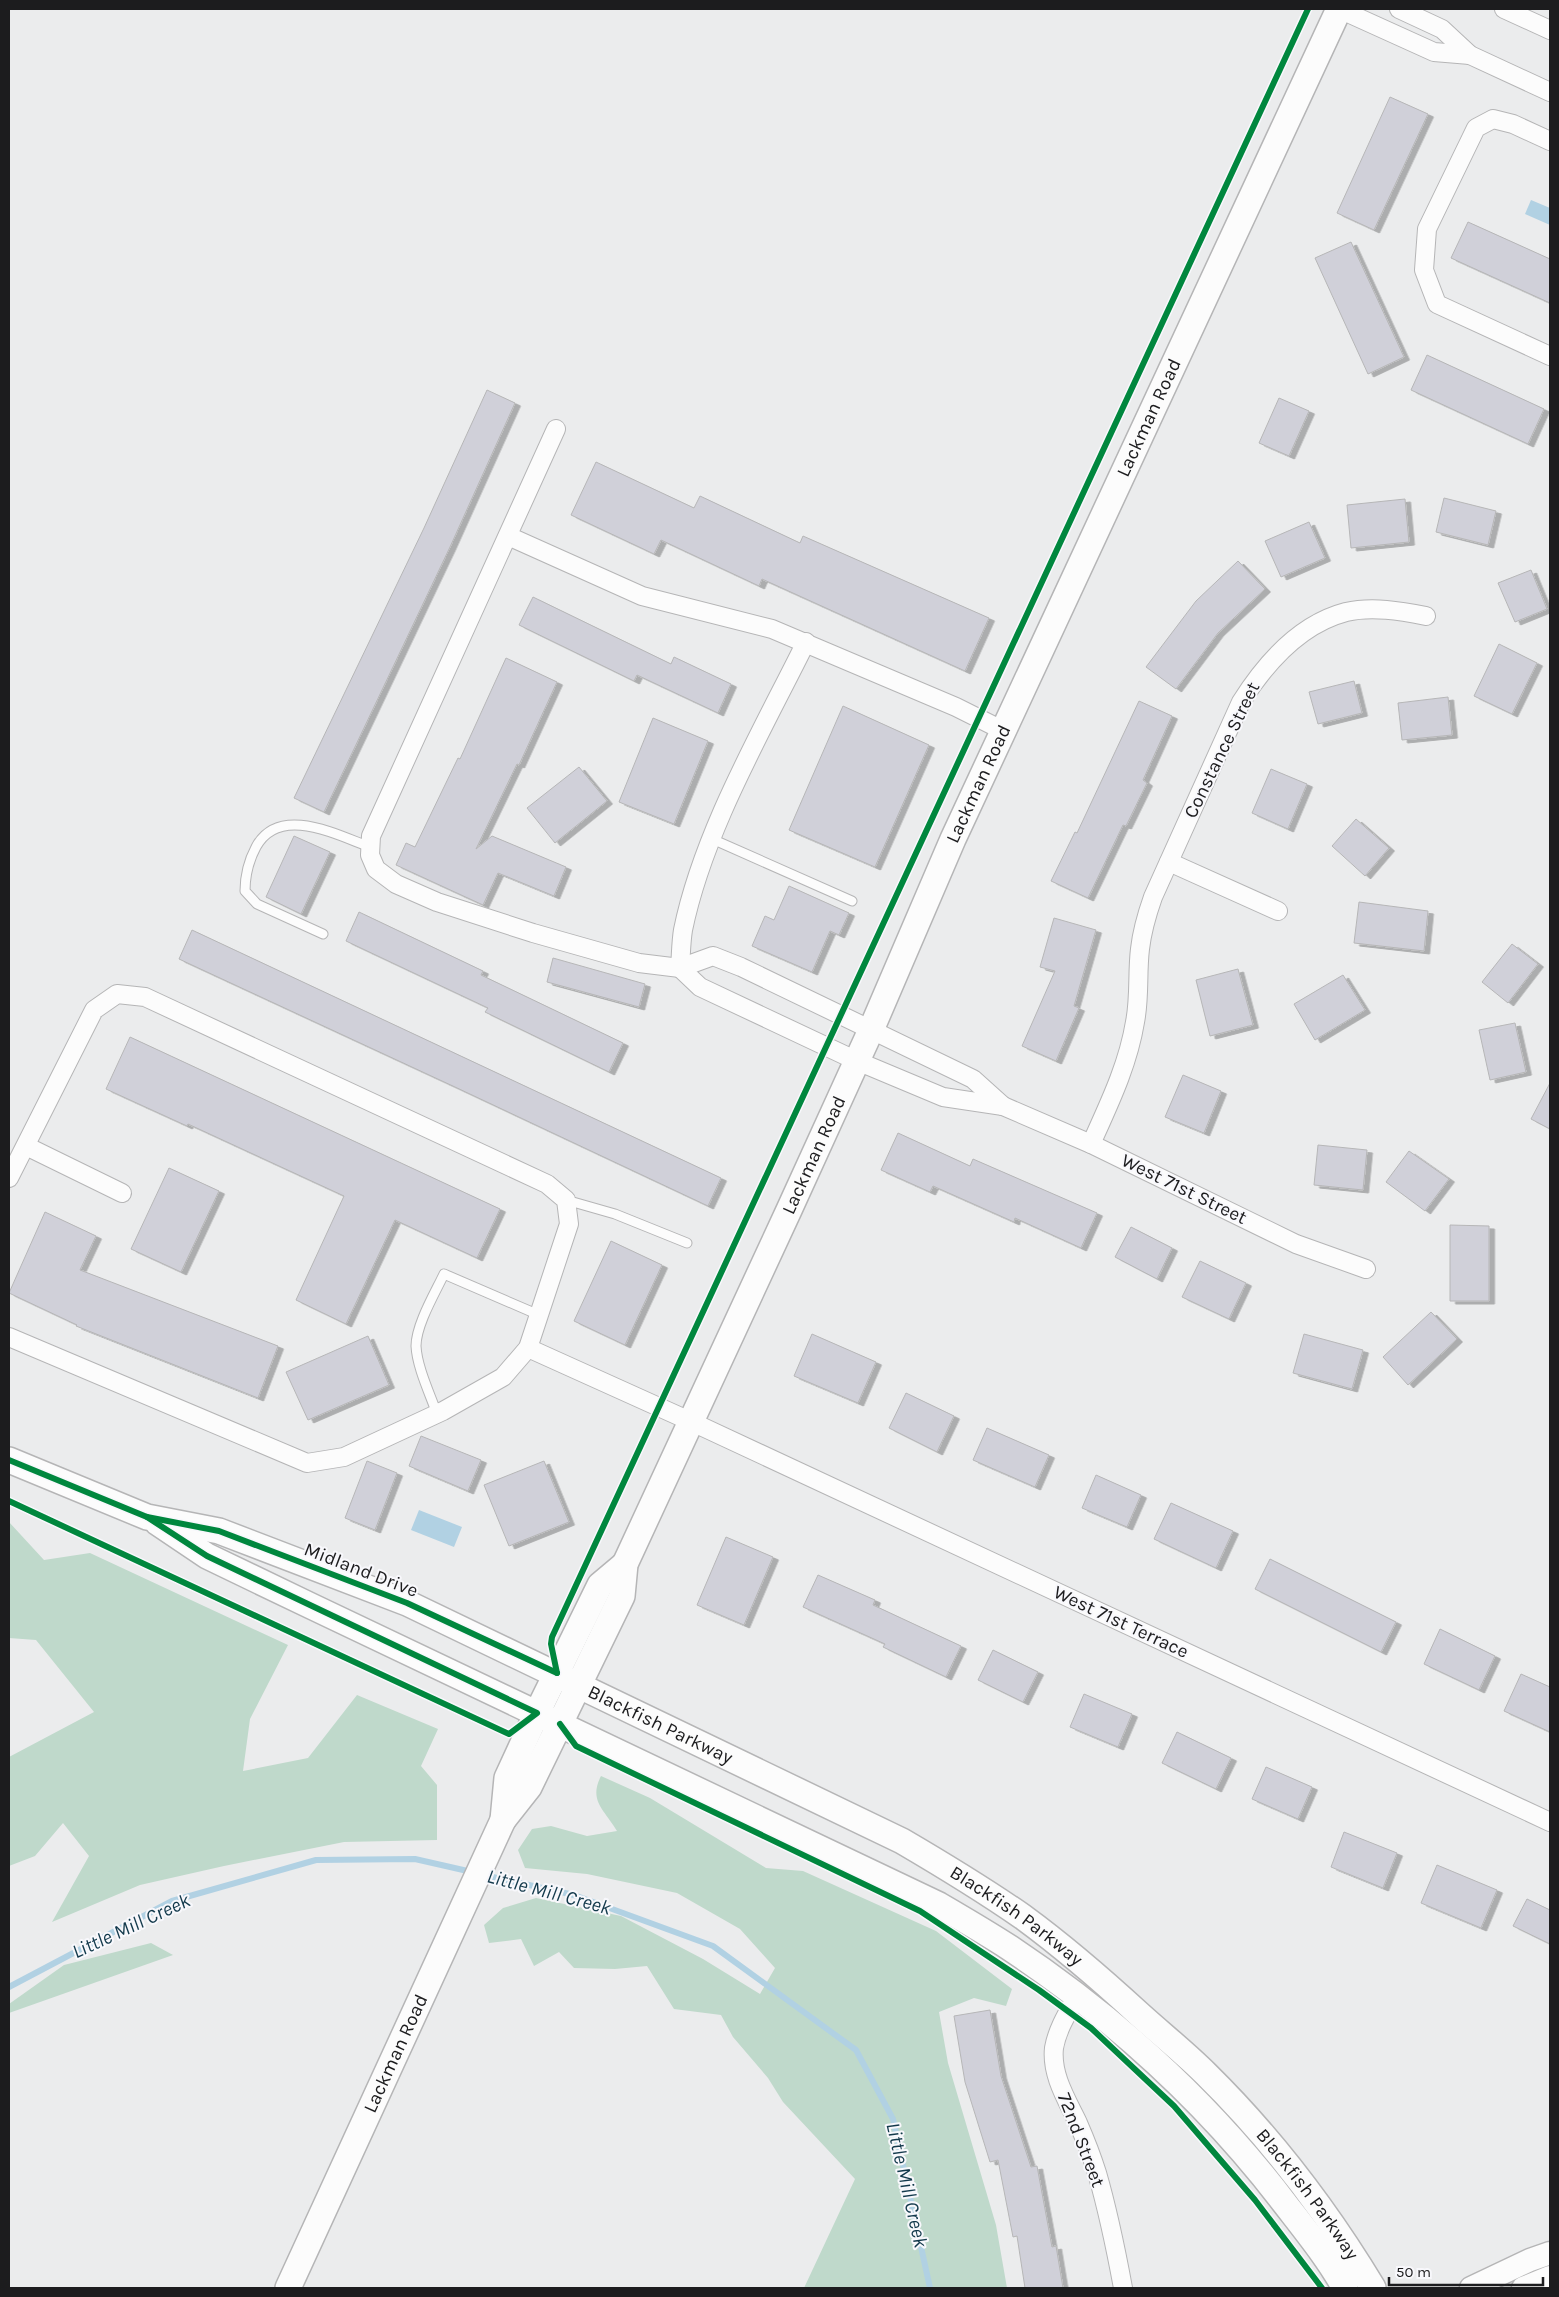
<svg xmlns="http://www.w3.org/2000/svg" width="1559" height="2297" font-family="Karla,sans-serif">
<defs>
<filter id="shadow"><feDropShadow dx="5.5" dy="3" stdDeviation="0" flood-color="#0004"/></filter>
</defs>
<rect width="100%" height="100%" fill="#ebeced"/>
<g fill="#bfd9cb">
<path d="M9,1522L44,1560L90,1553L288,1645L250,1719L243,1771L308,1758L357,1695L438,1729L421,1766L437,1785V1840L344,1842L224,1866L140,1885L52,1922L89,1856L63,1823L35,1856L9,1866V1757L94,1712L36,1640L9,1638Z"/>
<path d="M601,1776L650,1798L766,1868L803,1871L936,1931L1012,1989L1006,2006L974,1998L939,2012L948,2063L996,2225L1007,2288H804L855,2179L783,2102L768,2078L733,2037L721,2015L674,2009L647,1966L615,1969L574,1968L559,1952L534,1966L521,1939L489,1943L484,1925L503,1908L536,1898L621,1916L703,1959L760,1994L775,1968L740,1929L677,1893L587,1874L525,1868L518,1850L532,1829L551,1826L587,1836L617,1831C605,1810 588,1801 601,1776Z"/>
<path d="M151,1943L173,1955L9,2013V2004L64,1965Z"/>
</g>
<g fill="#b1d1e3">
<path d="M1531,200L1550,208V225L1525,214Z"/>
<path d="M419,1510L462,1527L454,1547L411,1530Z"/>
</g>
<g fill="none" stroke-linecap="round" stroke-linejoin="round">
<g stroke="#b1d1e3" stroke-width="6">
<path d="M484,1875L574,1895L713,1946L856,2050L893,2119L930,2288"/>
<path d="M9,1987L172,1901L316,1860L415,1859L472,1872"/>
</g>
</g>
<g fill="#d0d0d9" stroke="#b6b6b7" filter="url(#shadow)">
<path d="M1390,97L1428,114L1374,230L1337,213Z"/>
<path d="M1468,222L1550,259V303L1451,258Z"/>
<path d="M1351,242L1404,357L1368,374L1315,258Z"/>
<path d="M1427,355L1544,409L1528,444L1411,390Z"/>
<path d="M487,390L515,403L450,547L324,812L294,798L424,528Z"/>
<path d="M1279,398L1309,411L1289,456L1259,443Z"/>
<path d="M596,462L694,508L700,496L800,543L803,536L989,618L965,671L762,579L759,586L661,540L654,554L571,515Z"/>
<path d="M1444,498L1496,511L1488,545L1436,532Z"/>
<path d="M1405,499L1409,542L1351,548L1347,505Z"/>
<path d="M1309,522L1325,558L1281,577L1265,541Z"/>
<path d="M1238,561L1265,589L1218,633L1176,689L1146,667L1196,601Z"/>
<path d="M1531,570L1547,609L1515,622L1498,583Z"/>
<path d="M533,597L671,664L674,657L731,684L718,713L637,675L634,681L519,625Z"/>
<path d="M1499,644L1537,663L1512,714L1474,696Z"/>
<path d="M506,658L557,682L519,765L517,764L476,849L492,836L566,867L554,896L498,873L483,905L396,865L406,843L415,847L458,758L460,759Z"/>
<path d="M1354,681L1362,713L1318,724L1309,692Z"/>
<path d="M1448,697L1452,735L1402,740L1398,703Z"/>
<path d="M1139,701L1172,716L1143,780L1147,783L1126,826L1123,825L1088,898L1051,881L1075,832L1077,833Z"/>
<path d="M843,706L929,745L875,867L789,830Z"/>
<path d="M653,718L708,741L674,824L619,802Z"/>
<path d="M579,767L607,801L555,843L527,808Z"/>
<path d="M1271,769L1307,784L1288,829L1252,813Z"/>
<path d="M1356,819L1389,848L1365,876L1332,846Z"/>
<path d="M294,836L330,852L301,914L266,897Z"/>
<path d="M789,886L849,913L839,935L830,931L812,972L752,946L765,916L774,920Z"/>
<path d="M1359,902L1428,911L1424,951L1354,943Z"/>
<path d="M359,912L483,971L481,975L623,1043L609,1072L485,1012L488,1008L346,941Z"/>
<path d="M1054,918L1096,930L1074,1006L1079,1008L1056,1061L1022,1046L1055,971L1040,967Z"/>
<path d="M192,930L721,1178L708,1206L455,1087L179,959Z"/>
<path d="M1512,944L1538,964L1508,1003L1482,982Z"/>
<path d="M553,958L645,984L639,1007L547,982Z"/>
<path d="M1238,969L1253,1025L1210,1036L1196,980Z"/>
<path d="M1343,975L1365,1010L1315,1040L1294,1004Z"/>
<path d="M1515,1023L1526,1072L1490,1080L1479,1030Z"/>
<path d="M130,1037L500,1209L477,1258L395,1220L346,1324L296,1300L344,1196L188,1124L187,1126L106,1089Z"/>
<path d="M1183,1075L1221,1091L1204,1133L1165,1117Z"/>
<path d="M1550,1083V1129L1531,1119Z"/>
<path d="M898,1133L970,1166L973,1159L1097,1213L1081,1248L1015,1218L1014,1222L933,1186L930,1192L881,1170Z"/>
<path d="M1318,1145L1367,1150L1363,1190L1314,1185Z"/>
<path d="M1409,1151L1449,1179L1425,1211L1386,1182Z"/>
<path d="M169,1168L219,1191L181,1272L131,1249Z"/>
<path d="M45,1212L96,1236L80,1270L278,1346L258,1398L76,1326L77,1325L9,1293Z"/>
<path d="M1450,1225L1489,1226V1301H1450Z"/>
<path d="M1131,1227L1172,1248L1157,1279L1115,1257Z"/>
<path d="M611,1241L662,1265L625,1345L574,1321Z"/>
<path d="M1200,1261L1246,1283L1229,1319L1182,1297Z"/>
<path d="M1431,1312L1457,1339L1408,1385L1383,1357Z"/>
<path d="M812,1334L876,1362L858,1403L794,1376Z"/>
<path d="M1304,1334L1363,1350L1352,1389L1293,1373Z"/>
<path d="M368,1336L389,1385L308,1420L286,1372Z"/>
<path d="M906,1393L954,1416L937,1452L889,1428Z"/>
<path d="M987,1428L1049,1455L1035,1487L973,1460Z"/>
<path d="M421,1436L481,1460L468,1491L409,1466Z"/>
<path d="M367,1461L397,1473L375,1530L345,1518Z"/>
<path d="M544,1461L569,1522L509,1546L484,1485Z"/>
<path d="M1096,1475L1141,1495L1127,1527L1082,1508Z"/>
<path d="M1171,1503L1233,1531L1216,1568L1154,1539Z"/>
<path d="M726,1537L773,1557L744,1625L697,1605Z"/>
<path d="M1270,1559L1396,1622L1381,1652L1255,1589Z"/>
<path d="M818,1575L875,1600L873,1605L961,1646L946,1677L883,1647L885,1644L803,1607Z"/>
<path d="M1440,1629L1495,1656L1479,1690L1424,1664Z"/>
<path d="M993,1650L1038,1672L1023,1702L978,1680Z"/>
<path d="M1521,1674L1550,1687V1732L1504,1711Z"/>
<path d="M1084,1694L1132,1714L1118,1747L1070,1727Z"/>
<path d="M1177,1732L1231,1758L1216,1789L1162,1763Z"/>
<path d="M1266,1767L1312,1787L1298,1819L1252,1799Z"/>
<path d="M1344,1832L1397,1853L1383,1888L1331,1867Z"/>
<path d="M1437,1865L1497,1890L1481,1928L1421,1903Z"/>
<path d="M1527,1899L1550,1910V1944L1513,1926Z"/>
<path d="M990,2010L1001,2076L1031,2167L1037,2166L1052,2247L1056,2246L1063,2288H1025L1017,2236L1013,2237L998,2160L990,2162L965,2082L954,2016Z"/>
</g>
<g fill="none" stroke-linecap="round" stroke-linejoin="round">
<g stroke="#b5b5b6" stroke-width="11">
<g id="service">
<path d="M712,839L852,901"/>
<path d="M323,934L257,904L245,891C245,875 248,862 256,847C279,804 337,835 370,847"/>
<path d="M566,1200L615,1214L687,1243"/>
<path d="M437,1414C430,1394 417,1367 416,1346C416,1325 435,1293 444,1274L539,1315"/>
</g>
</g>
<g stroke="#b5b5b6" stroke-width="20">
<g id="minor">
<path d="M1339,9L1434,52L1470,55"/>
<path d="M1399,9L1442,29L1470,55L1550,92"/>
<path d="M1504,9L1550,30"/>
<path d="M1550,141L1513,124L1493,119L1476,128L1427,229L1424,270L1437,304L1550,356"/>
<path d="M556,429L371,836L370,855L376,869L396,884L437,902L533,933L639,963L680,968L713,956L741,967L973,1079L1003,1106"/>
<path d="M508,536L642,596L772,629L956,707L1004,731"/>
<path d="M1169,862L1278,911"/>
<path d="M680,968L700,987L857,1061L943,1097L1003,1106L1091,1144L1296,1244L1366,1269"/>
<path d="M680,968C681,955 681,942 683,930C703,832 762,731 806,642"/>
<path d="M1091,1144C1109,1104 1128,1065 1135,1022C1140,997 1137,973 1140,949C1142,931 1147,914 1153,897L1241,702C1265,664 1300,624 1346,612C1372,606 1401,611 1426,616"/>
<path d="M26,1146L122,1193"/>
<path d="M9,1178L94,1010L117,994L145,997L547,1184L566,1200L569,1224L528,1348L503,1377L443,1411L344,1457L307,1463L9,1337"/>
<path d="M528,1348L692,1422L1550,1822"/>
<path d="M1077,1996C1068,2012 1057,2030 1054,2048C1051,2075 1067,2100 1078,2123C1085,2139 1092,2157 1097,2173C1108,2211 1116,2250 1123,2288"/>
</g>
</g>
<g stroke="#b5b5b6" stroke-width="25">
<g id="tertiary">
<path d="M1471,2288L1530,2260L1550,2253"/>
<path d="M1523,2288L1550,2277"/>
</g>
</g>
<g stroke="#b5b5b6" stroke-width="28">
<g id="secondary">
<path id="s1" d="M9,1460L147,1517L219,1531L407,1603L902,1841C943,1865 984,1890 1023,1917C1064,1947 1102,1980 1139,2014C1161,2034 1185,2053 1206,2074C1270,2137 1327,2212 1373,2288"/>
<path d="M158,1523L207,1556L311,1606L939,1905C963,1919 987,1933 1010,1948C1115,2018 1210,2105 1286,2205C1307,2232 1328,2258 1345,2288"/>
<path d="M503,1820L507,1778L537,1713L600,1585L625,1564"/>
<path id="s2" d="M288,2288L503,1820L529,1787L622,1596L625,1564L789,1210L871,1030L953,839L1339,9"/>
</g>
</g>
<use href="#service" stroke="#fcfcfc" stroke-width="9"/>
<use href="#minor" stroke="#fcfcfc" stroke-width="18"/>
<use href="#tertiary" stroke="#fcfcfc" stroke-width="22"/>
<use href="#secondary" stroke="#fcfcfc" stroke-width="25"/>
<g stroke="#f8f8fc" stroke-width="9">
<g id="cycleway">
<path d="M9,1460L147,1517L219,1531L407,1603L557,1673"/>
<path d="M9,1501L509,1734L537,1713L207,1556L147,1517"/>
<path d="M557,1673L551,1644L552,1637L1308,9"/>
<path d="M560,1724L576,1746L920,1911L1039,1990L1091,2028L1174,2106L1255,2200L1322,2288"/>
</g>
</g>
<use href="#cycleway" stroke="#00873e" stroke-width="6"/>
</g>
<g text-anchor="middle" dominant-baseline="central" stroke-width="4" stroke-linejoin="round" paint-order="stroke">
<g font-size="19" fill="#1c1c1e" stroke="#f8f8fc">
<text stroke="none"><textPath href="#s2" startOffset="2062">Lackman Road</textPath></text>
<text transform="translate(1222 750) rotate(-64)">Constance Street</text>
<text stroke="none"><textPath href="#s2" startOffset="1658">Lackman Road</textPath></text>
<text stroke="none"><textPath href="#s2" startOffset="1252">Lackman Road</textPath></text>
<text transform="translate(1184 1189) rotate(26)">West 71st Street</text>
<text transform="translate(361 1570) rotate(21)">Midland Drive</text>
<text transform="translate(1121 1622) rotate(25)">West 71st Terrace</text>
<text stroke="none"><textPath href="#s1" startOffset="705">Blackfish Parkway</textPath></text>
<text stroke="none"><textPath href="#s1" startOffset="1110">Blackfish Parkway</textPath></text>
<text stroke="none"><textPath href="#s2" startOffset="258">Lackman Road</textPath></text>
<text transform="translate(1081 2140) rotate(69)">72nd Street</text>
<text stroke="none"><textPath href="#s1" startOffset="1515">Blackfish Parkway</textPath></text>
</g>
<g font-size="20" font-style="italic" fill="#12394b" stroke="#f8f8fc">
<text transform="translate(549 1892) rotate(15)">Little Mill Creek</text>
<text transform="translate(131 1926) rotate(-25)">Little Mill Creek</text>
<text transform="translate(907 2185) rotate(77)">Little Mill Creek</text>
</g>
</g>
<rect width="1559" height="2297" fill="none" stroke="#1c1c1e" stroke-width="20"/>
<path d="M1389 2277v8h154v-8" fill="none" stroke="#1c1c1e" stroke-width="2.5"/>
<text x="1396" y="2277" font-size="15" fill="#1c1c1e" stroke="#f8f8fc" stroke-width="4" paint-order="stroke">50 m</text>
</svg>
